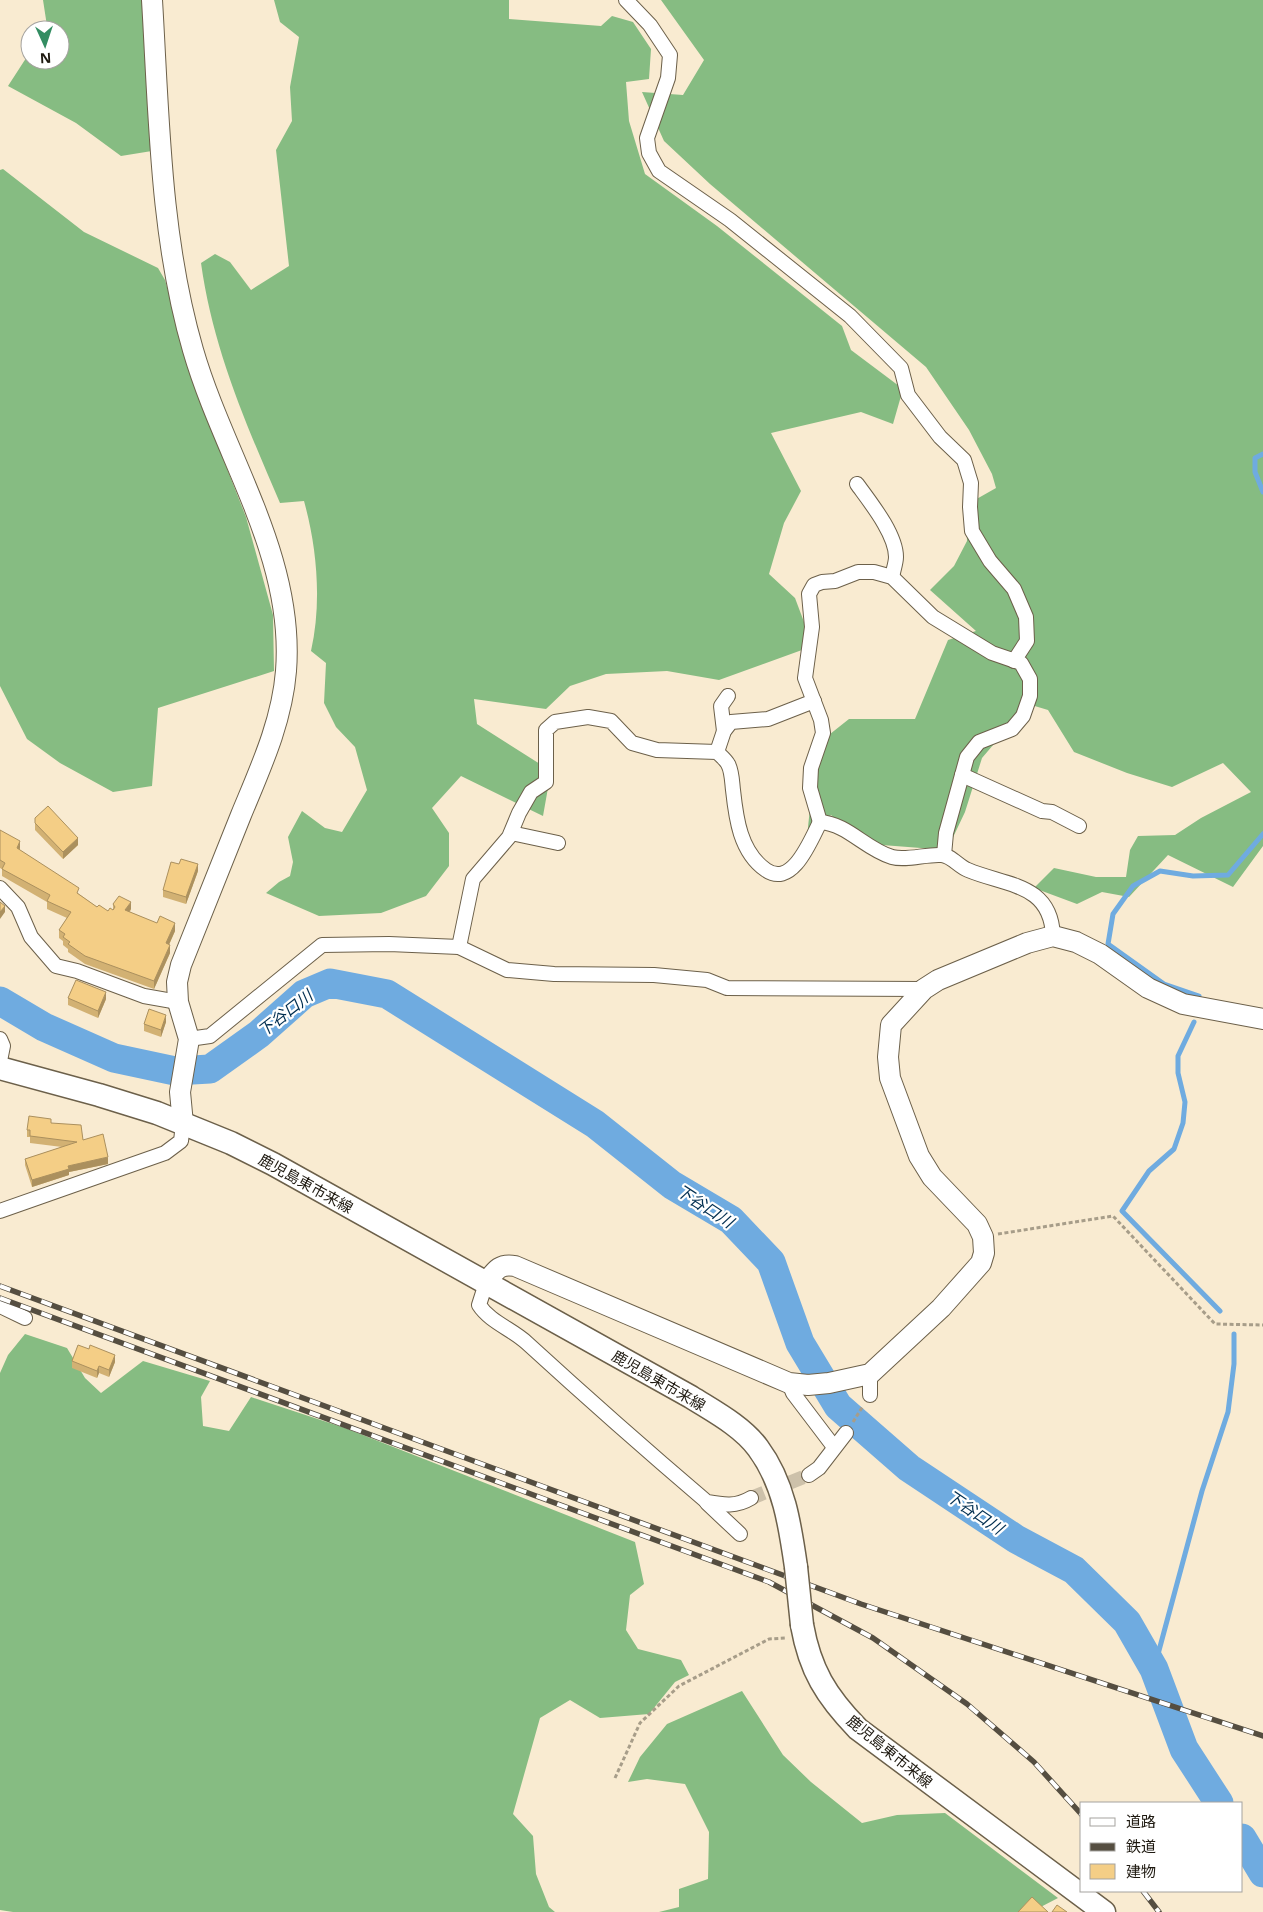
<svg xmlns="http://www.w3.org/2000/svg" width="1263" height="1912" font-family="'Open Sans','Noto Sans JP',sans-serif">
<rect width="100%" height="100%" fill="#f9ebd1"/>
<g fill="#86bc82">
<path d="M43,0H147L158,150L121,156L76,123L8,86L30,52V60H60V30H45L47,26Z"/>
<path d="M274,0H509V19L601,26L612,16L633,22L651,49L649,79L626,82L629,121L645,174L717,226L842,326L851,350L903,389L893,424L861,412L771,433L801,491L784,523L769,574L795,598L813,646L719,680L667,671L606,674L570,686L546,709L474,699L477,724L551,771L543,816L461,776L432,808L449,833V866L426,896L381,913L319,916L266,893L279,882L290,876L293,862L288,837L302,811L325,828L342,832L367,790L355,747L336,727L324,703L326,663L311,651C322,602 317,548 304,501L280,503C246,424 213,349 201,263L215,254L230,262L251,290L289,266L276,150L292,121L290,87L299,37L280,22Z"/>
<path d="M661,0H1263V846L1233,887L1168,855L1129,897L1102,892L1077,904L1034,888L1054,868L1096,877H1126L1130,850L1138,836L1175,835L1201,818L1251,792L1223,763L1172,787L1127,773L1074,752L1048,710L1028,704L982,758L965,812L947,850L882,845L857,840L831,815L807,845C808,810 816,776 820,742L849,719H915L948,640L976,631L930,590L954,566L967,541L966,505L996,488L992,474L969,430L926,367L710,184L664,141L642,92L683,95L704,60Z"/>
<path d="M3,169L84,232L158,268L165,280L197,392L246,517L273,615L274,671L158,708L152,786L113,792L60,763L27,739L0,686V170Z"/>
<path d="M25,1334L67,1348L85,1378L101,1393L143,1361L210,1381L201,1397L203,1426L229,1431L251,1397L345,1428L635,1542L644,1584L630,1595L626,1630L638,1649L681,1660L689,1675L675,1682L649,1714L600,1718L570,1700L540,1718L513,1814L533,1836L536,1874L549,1907L555,1912H13L0,1910V1373L8,1355Z"/>
<path d="M742,1691L783,1755L811,1782L862,1823L897,1815L945,1813L1058,1898L1031,1912H659L679,1907V1889L708,1879L709,1832L685,1784L647,1779L628,1782L640,1757L667,1724Z"/>
</g>
<g fill="none" stroke-linecap="round" stroke-linejoin="round">
<g stroke="#6fabe0" stroke-width="5">
<path d="M1263,454L1255,458V472L1263,492"/>
<path d="M1199,996L1164,984L1108,944L1113,914L1133,886L1160,871L1193,876L1228,875L1263,834"/>
<path d="M1194,1022L1178,1056V1073L1185,1102L1183,1123L1174,1149L1149,1171L1122,1211L1220,1311"/>
<path d="M1154,1669L1202,1491L1228,1412L1234,1364V1334"/>
</g>
<g stroke="#6fabe0" stroke-width="29">
<path d="M0,1001L44,1027L114,1058L175,1071L210,1069L259,1034L304,994L330,983L387,994L595,1124L672,1185L731,1220L771,1262L800,1343L838,1406L909,1468L1016,1539L1074,1570L1127,1622L1154,1669L1184,1749L1219,1803"/>
<path d="M1242,1838L1263,1873"/>
</g>
<path stroke="#cdc1aa" stroke-width="14" stroke-dasharray="14 7" stroke-linecap="butt" d="M751,1498L809,1475"/>
<g stroke="#6c604a" stroke-width="16">
<g id="street">
<path d="M626,0L650,25L670,55L668,78L647,138L649,153L659,171L730,220L850,316L901,368L908,395L940,437L964,460L971,483L970,507L972,531L990,561L1014,589L1026,617L1027,641L1014,661"/>
<path d="M857,484C870,502 896,534 896,557C896,563 893,571 892,577"/>
<path d="M724,731L721,706L728,696"/>
<path d="M717,752L724,731L731,722L768,719L814,701"/>
<path d="M962,775L1042,811L1052,812L1079,826"/>
<path d="M820,822L810,788L811,768L823,733L821,720L805,678L812,627L809,594L814,585L822,582L835,581L858,572H874L892,577L933,617L992,653L1021,663L1030,679V696L1023,716L1012,729L979,742L967,757L946,833L944,855"/>
<path d="M511,833L558,843"/>
<path d="M0,888L18,907L31,937L56,966L77,971L144,996L178,1002"/>
<path d="M459,947L473,879L509,837L519,813L531,792L546,782V730L555,722L588,717L611,721L632,743L657,750L717,752C721,756 726,760 728,764C732,771 732,782 733,790C736,818 740,852 766,870C792,888 810,842 820,822C848,824 865,849 892,857C906,861 926,854 941,855C951,855 959,867 968,870C1006,886 1051,883 1053,936"/>
<path d="M0,1039L3,1046L0,1061"/>
<path d="M189,1039L210,1036L322,945L389,944L459,947L507,970L554,974L654,975L707,980L727,988L924,989"/>
<path d="M0,1211L165,1153L181,1141L183,1124"/>
<path d="M486,1283L479,1305C490,1322 512,1329 527,1343C586,1397 646,1450 707,1502C724,1505 736,1507 751,1498"/>
<path d="M0,1306L25,1318"/>
<path d="M789,1383L793,1393L834,1447"/>
<path d="M870,1395V1374"/>
<path d="M809,1475L819,1468L846,1433"/>
<path d="M707,1503L740,1534"/>
</g>
</g>
<g stroke="#6c604a" stroke-width="22">
<g id="secondary">
<path d="M152,0C159,116 160,237 193,350C224,457 295,556 286,671C282,722 260,769 241,815C221,865 201,915 181,965L177,982L178,1002L189,1039L180,1092L183,1124"/>
<path d="M486,1283C495,1271 499,1263 515,1266L789,1383L808,1385L829,1383L870,1374L941,1308L981,1263L984,1253L983,1237L977,1224L932,1177L919,1156L890,1078L888,1057L891,1025L924,989L938,980L1027,943L1053,936L1076,942L1100,954L1148,988L1183,1004L1263,1019"/>
</g>
</g>
<g stroke="#6c604a" stroke-width="25">
<g id="primary">
<path d="M0,1068L99,1095L157,1113L231,1143L273,1164L691,1397C713,1411 742,1426 758,1448C784,1483 790,1525 796,1567"/>
<path d="M802,1625C810,1670 826,1696 858,1729L1104,1912"/>
</g>
</g>
<g stroke="#a79d89" stroke-width="3" stroke-dasharray="4 2.5" stroke-linecap="butt">
<path d="M998,1234L1113,1216L1215,1324L1263,1325"/>
<path d="M853,1422L863,1406"/>
<path d="M615,1778L640,1723L679,1686L769,1639L786,1638"/>
</g>
<use href="#street" stroke="#fff" stroke-width="14"/>
<use href="#secondary" stroke="#fff" stroke-width="20"/>
<use href="#primary" stroke="#fff" stroke-width="22"/>
<g stroke="#554e41" stroke-width="5.5">
<g id="rail">
<path d="M0,1286L861,1604L1263,1736"/>
<path d="M0,1298L769,1582L873,1638L967,1704L1034,1762L1082,1815"/>
<path d="M1143,1891L1159,1912"/>
</g>
</g>
<use href="#rail" stroke="#fff" stroke-width="4" stroke-dasharray="11" stroke-linecap="butt"/>
<g stroke="#6c604a" stroke-width="25" stroke-linecap="butt">
<path id="primary-bridge" d="M796,1567L802,1625"/>
</g>
<use href="#primary-bridge" stroke="#fff" stroke-width="22"/>
</g>
<g fill="#d2b173">
<path d="M35,818L78,845L63,859L35,830Z"/>
<path d="M0,830L20,848V850L79,894L97,907L108,911L113,910V904L131,909L130,912L175,931L169,945L170,953L154,989L85,964L68,952V949L63,945V941L59,938V930L67,918L47,909V902L2,876V869L0,868Z"/>
<path d="M198,871L186,904L163,897V890Z"/>
<path d="M68,998L106,999L98,1018L68,1005Z"/>
<path d="M166,1022L161,1037L144,1031V1024Z"/>
<path d="M51,1123L83,1140L108,1164L69,1172V1175L32,1187L25,1165V1159L62,1147L30,1143V1137H27V1130Z"/>
<path d="M72,1361L115,1362L109,1377L99,1373L97,1378L72,1368Z"/>
</g>
<g fill="#ab905e">
<path d="M78,838V845L63,859V852Z"/>
<path d="M20,841V848L17,855V848Z"/>
<path d="M198,864V871L186,904V897Z"/>
<path d="M131,902V909L125,917V910Z"/>
<path d="M5,906V912L0,919V912Z"/>
<path d="M175,923V931L166,951V943Z"/>
<path d="M170,945V953L154,989V981Z"/>
<path d="M106,992V999L98,1018V1011Z"/>
<path d="M166,1015V1022L161,1037V1030Z"/>
<path d="M108,1157V1164L69,1172V1175L32,1187V1180L68,1166Z"/>
<path d="M115,1355V1362L109,1377V1370Z"/>
<path d="M99,1366V1373L97,1378V1371Z"/>
</g>
<g fill="#f4ce86" stroke="#ab905e">
<path d="M48,806L78,838L63,852L35,823V818Z"/>
<path d="M0,830L20,841L17,848L79,888L77,893L97,907L99,905L108,911L110,908L113,910L115,907L113,904L119,896L131,902L125,910L157,923L160,916L175,923L166,943L170,945L154,981L85,956L68,944L70,942L63,937L65,934L59,930L71,912L47,901L50,895L2,869L5,863L0,860Z"/>
<path d="M181,859L198,864L186,897L163,890L171,862L179,864Z"/>
<path d="M0,902L5,906L0,912Z"/>
<path d="M76,980L106,992L98,1011L68,998Z"/>
<path d="M149,1009L166,1015L161,1030L144,1024Z"/>
<path d="M29,1116L51,1119V1123L81,1125L83,1140L103,1134L108,1157L68,1166L69,1169L32,1180L25,1159L77,1142L30,1136V1130H27Z"/>
<path d="M78,1345L89,1349L90,1345L115,1355L109,1370L99,1366L97,1371L72,1361Z"/>
<path d="M1032,1897L1048,1912H1018Z"/>
<path d="M1057,1905L1067,1912H1052Z"/>
</g>
<g text-anchor="middle" dominant-baseline="central" stroke-width="4.5" stroke-linejoin="round" paint-order="stroke">
<g font-size="15" fill="#1e1910" stroke="#fff">
<text transform="translate(306 1183) rotate(29)">鹿児島東市来線</text>
<text transform="translate(659 1380) rotate(30)">鹿児島東市来線</text>
<text transform="translate(890 1751) rotate(39)">鹿児島東市来線</text>
</g>
<g font-size="16" font-style="italic" fill="#002e50" stroke="#fff">
<text transform="translate(285 1013) rotate(-38)">下谷口川</text>
<text transform="translate(705 1206) rotate(33)">下谷口川</text>
<text transform="translate(975 1512) rotate(34)">下谷口川</text>
</g>
</g>
<rect x="1080" y="1802" width="162" height="90" fill="#ffffff" stroke="#a5a39f"/>
<rect x="1090" y="1818" width="25" height="8" fill="#ffffff" stroke="#a5a39f"/>
<text x="1126" y="1827" font-size="15" fill="#1e1910">道路</text>
<rect x="1090" y="1843" width="25" height="8" fill="#554e41" stroke="#a5a39f"/>
<text x="1126" y="1852" font-size="15" fill="#1e1910">鉄道</text>
<rect x="1090" y="1864" width="25" height="15" fill="#f4ce86" stroke="#a5a39f"/>
<text x="1126" y="1877" font-size="15" fill="#1e1910">建物</text>
<g transform="translate(45 45) rotate(177)"><circle r="24" fill="#ffffff" stroke="#a5a39f"/>
<path d="M0-4L9 19L0 12L-9 19Z" fill="#338d62"/>
<text y="-8" font-size="14" font-weight="bold" text-anchor="middle" fill="#1e1910">N</text>
</g>
</svg>
